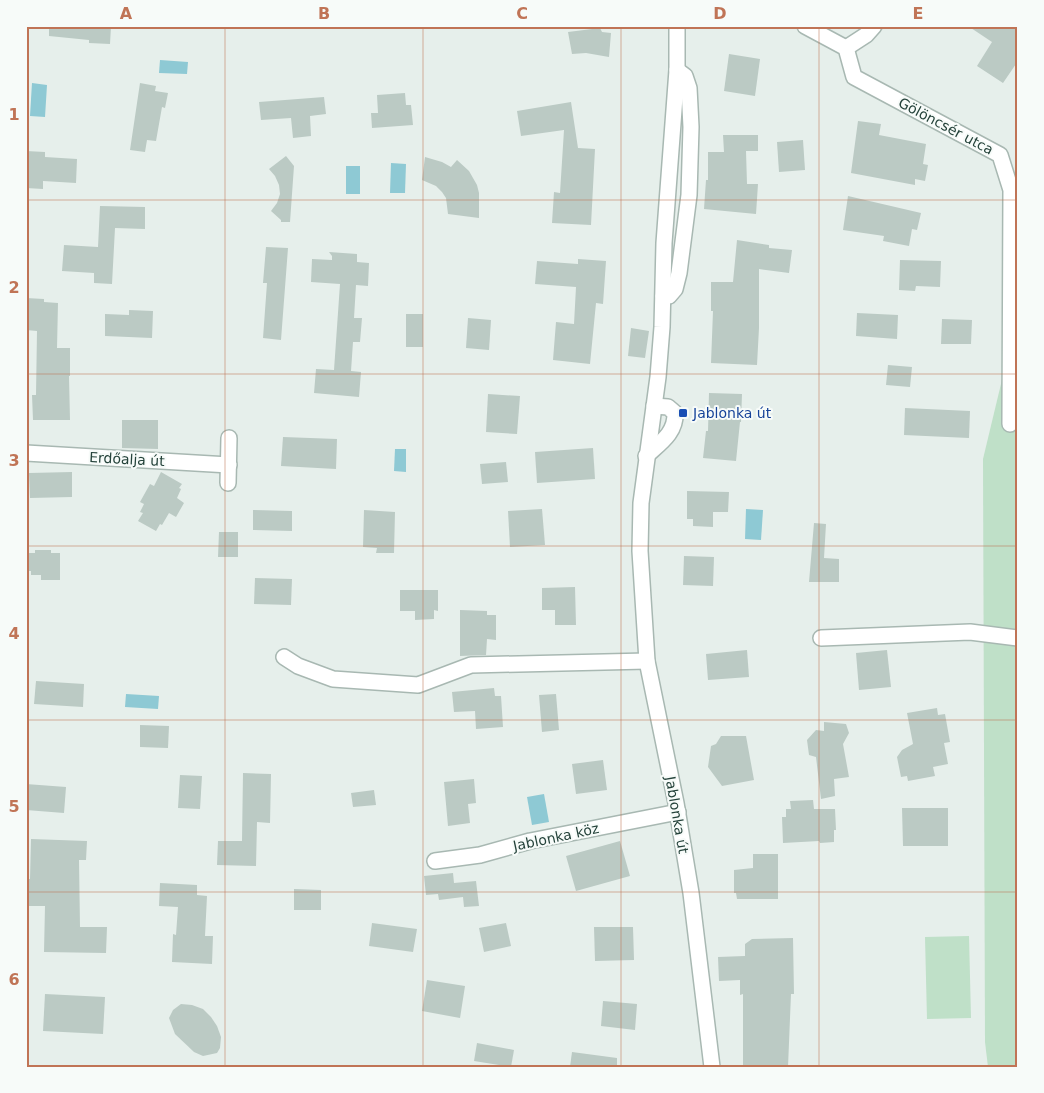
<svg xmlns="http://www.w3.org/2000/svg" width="1044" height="1093" font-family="'DejaVu Sans',sans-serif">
<rect width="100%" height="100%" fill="#e6efeb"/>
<g fill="#bfe0c8">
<path d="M1018,313V1067H988L985,1042L983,459Z"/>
<path d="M969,936L971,1018L927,1019L925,937Z"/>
</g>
<g fill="#8ec9d4">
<path d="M160,60L188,62L187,74L159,73Z"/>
<path d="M32,83L47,85L45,117L30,116Z"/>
<path d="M391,163L406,164L405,193H390Z"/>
<rect x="346" y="166" width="14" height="28"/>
<path d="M395,449H406V472L394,471Z"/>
<path d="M746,509L763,510L761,540L745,539Z"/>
<path d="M126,694L159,696L158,709L125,707Z"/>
<path d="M544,794L549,822L532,825L527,797Z"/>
</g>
<g fill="#bbcac4">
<path d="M49,26H111L110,44L89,43V40L49,36Z"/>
<path d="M968,26H1018V61L1003,83L977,66L992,42Z"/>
<path d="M600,28L602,32L611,33L609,57L586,53L572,54L568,32Z"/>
<path d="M729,54L760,59L755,96L724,91Z"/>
<path d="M140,83L156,86L155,91L168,93L165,108L162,107L156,141L147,140L145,152L130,150Z"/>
<path d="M405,93L406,105H411L413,125L372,128L371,113H378L377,95Z"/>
<path d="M324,97L326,114L310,116L311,136L293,138L291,118L261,120L259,102Z"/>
<path d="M571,102L578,148L595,149L591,225L552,223L554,192L560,193L564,130L521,136L517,111Z"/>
<path d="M858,121L881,124L879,135L926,144L923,164L928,165L925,181L915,179V185L851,173Z"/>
<path d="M723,135H758V151H746L747,184H758L756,214L704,209L706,180H708V152H724Z"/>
<path d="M803,140L805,170L779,172L777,142Z"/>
<path d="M26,151L45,152V157L77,159L76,183L43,181V189L26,188Z"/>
<path d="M286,156L294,166L290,222H281V220L271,211L277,203L280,194L279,185L275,176L269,169Z"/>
<path d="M425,157L442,162L451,167L457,160L469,171L477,185L479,193V218L448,214L446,198L442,192L436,186L422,180Z"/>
<path d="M848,196L921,213L917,230L912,229L909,246L883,241L884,236L843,230Z"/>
<path d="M100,206L145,207V229L115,228L112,284L94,283V273L62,271L64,245L98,247Z"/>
<path d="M737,240L769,245V248L792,250L789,273L759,269V328L757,365L711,363L713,311H711V282H733Z"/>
<path d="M266,247L288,248L281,340L263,338L267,283H263Z"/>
<path d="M329,252L357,254V262L369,263L368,286L356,285L354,318H362L360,342H353L351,371L361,372L359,397L314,393L316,369L334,370L340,284L311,282L312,259L332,260V256Z"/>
<path d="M578,259L606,261L603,304L596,303L590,364L553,360L556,322L574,324L576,287L535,284L537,261L578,264Z"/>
<path d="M900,260L941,261L940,287L916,286L915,291L899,290Z"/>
<path d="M26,298L44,299V302L58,303L57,348H70V376H69L70,420H33L32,395H36L37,331L26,330Z"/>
<path d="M129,310L153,311L152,338L105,336V314L129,315Z"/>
<path d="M857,313L898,315L897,339L856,336Z"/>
<rect x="406" y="314" width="17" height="33"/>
<path d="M468,318L491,320L489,350L466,348Z"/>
<path d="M942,319L972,320L971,344H941Z"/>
<path d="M631,328L649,331L645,358L628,356Z"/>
<path d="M888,365L912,367L910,387L886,385Z"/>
<path d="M709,393L742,394L741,422H740L736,461L703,458L706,431H708Z"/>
<path d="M488,394L520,396L517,434L486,432Z"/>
<path d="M905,408L970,411L969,438L904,435Z"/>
<path d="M122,420H158V449L122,448Z"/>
<path d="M283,437L337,439L336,469L281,466Z"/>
<path d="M593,448L595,479L537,483L535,452Z"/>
<path d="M506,462L508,482L482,484L480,464Z"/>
<path d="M72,472V497L30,498L29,473Z"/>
<path d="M161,472L182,484L179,488L181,489L177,498L184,503L176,517L169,513L162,525L160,524L156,531L138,521L143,513L140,512L144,504L140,502L150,484L154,486Z"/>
<path d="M687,491L729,492L728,512H713V527L693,526V519H687Z"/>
<path d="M542,509L545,545L510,547L508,511Z"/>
<path d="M253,510L292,511V531L253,530Z"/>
<path d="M364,510L395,512L394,553H376L377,548L363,547Z"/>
<path d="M814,523L826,524L824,558L839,559V582H809Z"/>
<path d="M219,532H238V557H218Z"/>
<path d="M35,550H51V553H60V580H41V575H31V571H26V553H35Z"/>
<path d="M684,556L714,557L713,586L683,585Z"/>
<path d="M255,578L292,579L291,605L254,604Z"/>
<path d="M575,587L576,625H555V610H542V588Z"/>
<path d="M400,590H438V611L434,610V619L415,620V611H400Z"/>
<path d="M460,610L487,611V615H496V640L487,639L486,655L460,656Z"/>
<path d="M747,650L749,677L708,680L706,654Z"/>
<path d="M887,650L891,687L859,690L856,653Z"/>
<path d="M36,681L84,684L83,707L34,704Z"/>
<path d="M494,688L495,696H501L503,727L476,729L475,711L454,712L452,692Z"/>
<path d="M556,694L559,730L542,732L539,695Z"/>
<path d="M937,708L938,715L945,714L950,742L944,743L948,764L933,767L935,776L908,781L907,776L901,777L897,757L902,750L913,744L907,713Z"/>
<path d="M824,722L846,724L849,733L843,744L849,777L834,779L835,796L821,799L816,757L809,755L807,740L816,730L824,731Z"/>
<path d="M140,725L169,726L168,748L140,747Z"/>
<path d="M721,736H746L754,780L722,786L708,767L711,746L716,744Z"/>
<path d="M603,760L607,790L576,794L572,764Z"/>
<path d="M243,773L271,774L270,823L257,822L256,866L217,865L218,841H242Z"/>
<path d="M180,775L202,776L200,809L178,808Z"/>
<path d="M474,779L476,803L468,804L470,823L448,826L444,782Z"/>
<path d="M26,784L66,787L64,813L26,810Z"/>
<path d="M374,790L376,805L353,807L351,793Z"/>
<path d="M813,800L814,809H835L836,830H834V842L820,843L819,841L783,843L782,817H786V809H791L790,801Z"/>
<path d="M902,808H948V846H903Z"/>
<path d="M31,839L87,841L86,860H79L80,927H107L106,953L44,952L45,906H27V879H30Z"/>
<path d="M620,841L630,876L576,891L566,856Z"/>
<path d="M753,854H778V899H737L736,893H734V870L753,868Z"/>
<path d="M453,873L454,883L476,881L479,906L464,907L463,897L439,900L438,894L426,895L424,876Z"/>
<path d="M160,883L197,885V895L207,896L205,936H213L212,964L172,962L173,934L176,935L178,907L159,906Z"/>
<path d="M294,889L321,890V910H294Z"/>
<path d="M372,923L417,929L413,952L369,946Z"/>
<path d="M506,923L511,946L484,952L479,928Z"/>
<path d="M594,927H633L634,960L595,961Z"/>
<path d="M793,938L794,994H791L788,1067H743V994L740,995V980L719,981L718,957L745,956V944L752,939Z"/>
<path d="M427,980L465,986L460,1018L422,1011Z"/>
<path d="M45,994L105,997L103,1034L43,1031Z"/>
<path d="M603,1001L637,1004L635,1030L601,1026Z"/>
<path d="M181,1004L192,1005L203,1009L211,1017L217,1026L221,1037L220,1048L217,1053L203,1056L194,1052L175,1034L169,1018L173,1010Z"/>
<path d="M477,1043L514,1050L511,1067L474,1061Z"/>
<path d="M572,1052L617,1058V1067H570Z"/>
</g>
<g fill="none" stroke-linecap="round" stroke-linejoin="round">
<g stroke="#a8b8b2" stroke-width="18">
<g id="minor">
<path d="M677,26V70L664,243L662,327L658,377L641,503L640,551L647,661L676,803L691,893L712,1067"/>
<path d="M805,26L846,48L854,77L1000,155L1011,190L1010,424"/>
<path d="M846,48L866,35L874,26"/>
<path d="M663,296H669L675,289L679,273L689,195L691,127L689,88L685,76L677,70"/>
<path d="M26,453L229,465"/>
<path d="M646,456C660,443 676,433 675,413L668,407L654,406"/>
<path d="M228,483L229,438"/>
<path d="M821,638L970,632L1018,638"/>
<path d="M284,657L298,666L333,679L418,685L471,665L647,661"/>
<path d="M435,861L480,855L530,841L678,812"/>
</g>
</g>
<use href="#minor" stroke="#fff" stroke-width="15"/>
</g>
<path fill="none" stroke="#c07456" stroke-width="1" stroke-opacity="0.55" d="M225,26V1067M423,26V1067M621,26V1067M819,26V1067M26,200H1018M26,374H1018M26,546H1018M26,720H1018M26,892H1018"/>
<rect fill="#1a4fb4" stroke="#f7fbf9" stroke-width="2" x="678" y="408" width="10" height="10" rx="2.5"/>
<g text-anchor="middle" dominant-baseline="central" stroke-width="4" stroke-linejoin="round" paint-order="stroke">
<g font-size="14" fill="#24423a" stroke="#f7fbf9">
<text transform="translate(946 126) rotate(28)">Gölöncsér utca</text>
<text transform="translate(127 459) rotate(3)">Erdőalja út</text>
<text transform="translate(677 815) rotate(80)">Jablonka út</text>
<text transform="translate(556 837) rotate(-12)">Jablonka köz</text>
</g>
<g font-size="14" fill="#164399" stroke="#f7fbf9" text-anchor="start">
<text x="693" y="413">Jablonka út</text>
</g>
</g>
<rect width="1044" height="1093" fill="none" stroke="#f7fbf9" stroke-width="55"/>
<rect x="28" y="28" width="988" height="1038" fill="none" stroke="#c07456" stroke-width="2"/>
<g font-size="16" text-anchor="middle" font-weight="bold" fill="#c07456">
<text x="126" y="19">A</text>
<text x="324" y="19">B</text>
<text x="522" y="19">C</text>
<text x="720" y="19">D</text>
<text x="918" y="19">E</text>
<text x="14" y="120">1</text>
<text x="14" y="293">2</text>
<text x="14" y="466">3</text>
<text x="14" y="639">4</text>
<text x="14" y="812">5</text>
<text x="14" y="985">6</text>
</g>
</svg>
